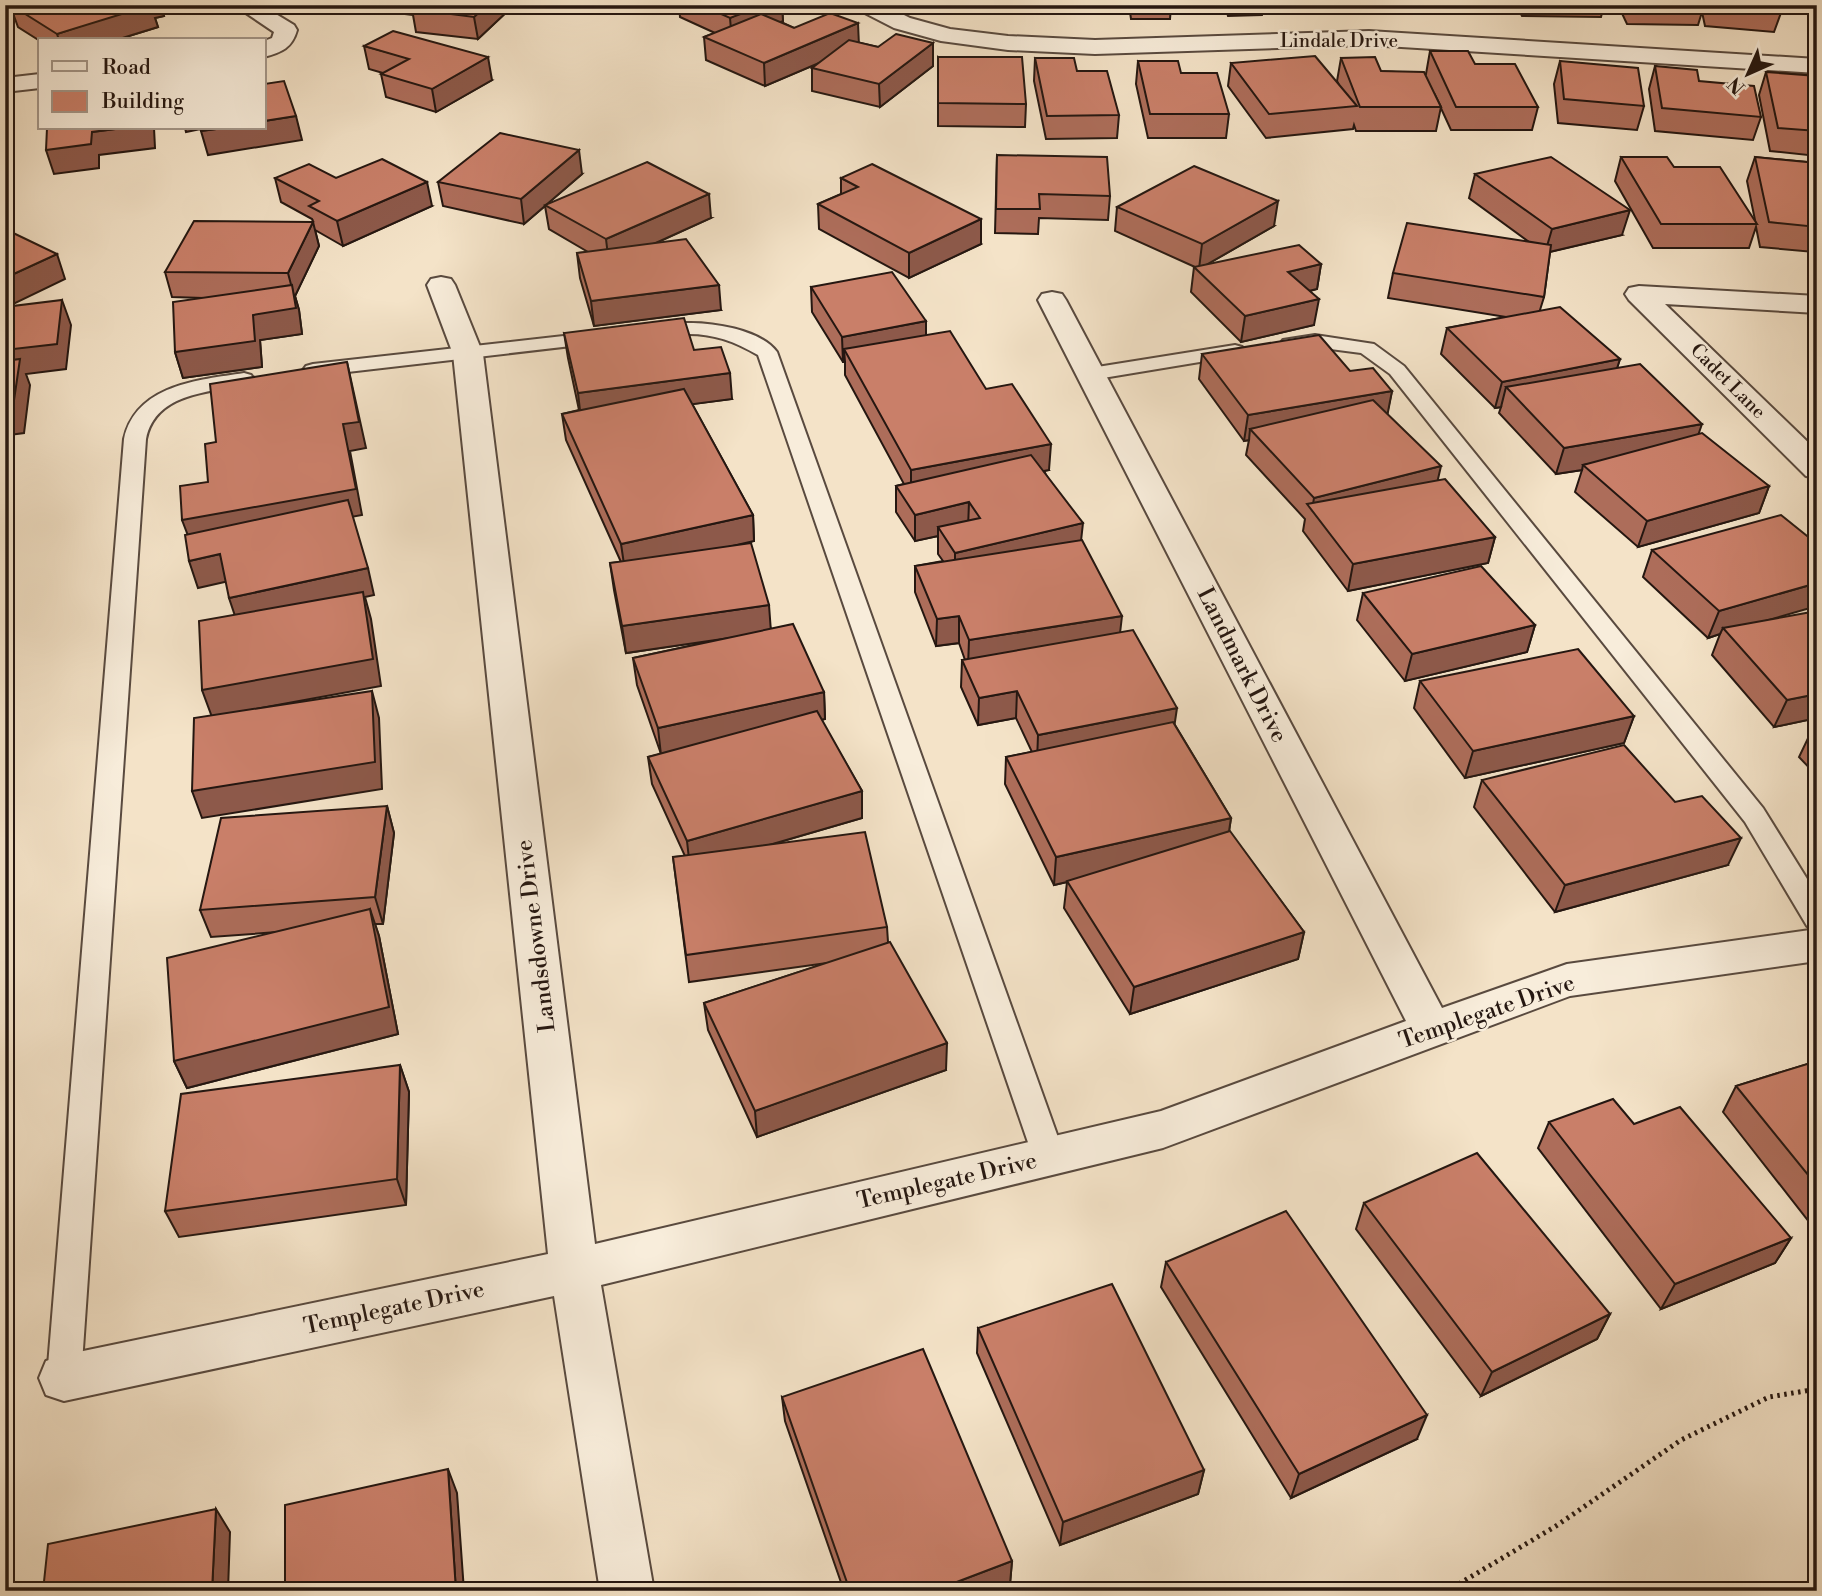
<svg xmlns="http://www.w3.org/2000/svg" width="1822" height="1596" font-family="'Libre Bodoni',serif">
<rect width="100%" height="100%" fill="#f4e3c8"/>
<filter id="stains"><feTurbulence type="fractalNoise" baseFrequency=".00286" numOctaves="4"/><feColorMatrix values="0 0 0 0 .2 0 0 0 0 .09 0 0 0 0 .02 0 0 0 .5 -.17"/></filter>
<radialGradient id="worn" r=".72"><stop offset=".6" stop-color="#630" stop-opacity="0"/><stop offset="1" stop-color="#630" stop-opacity=".3"/></radialGradient>
<g fill="none" stroke-linecap="round" stroke-linejoin="round">
<g stroke="#594a3f" stroke-width="4">
<g id="lane">
<path d="M684,323C711,322 760,329 777,352L1065,1157L1060,1166L1049,1170L1038,1166L1033,1157L758,355C734,341 712,333 684,334C671,335 650,343 641,332L651,326Z"/>
<path d="M599,332L606,334L609,338L606,342L313,376L306,374L303,370L306,366L313,364Z"/>
<path d="M1315,335L1374,344L1404,366L1763,808L1817,895V929L1807,926L1745,822L1390,374L1361,353L1315,347L1283,348L1280,344L1283,340Z"/>
<path d="M1235,345L1242,347L1245,351L1242,355L1091,380L1084,378L1081,374L1084,370L1091,368Z"/>
<path d="M244,373L251,375L254,379L251,383C212,393 156,391 146,439L81,1378L76,1389L64,1394L52,1389L47,1378L124,439C136,385 198,380 244,373Z"/>
</g>
</g>
<g stroke="#594a3f" stroke-width="4">
<g id="street">
<path d="M234,5H261L294,25L297,30C292,48 282,52 264,57V41L272,38L274,32Z"/>
<path d="M856,5H884L910,18L950,29L1008,36L1095,40L1369,31L1817,59V73L1369,45L1095,54L1008,50L941,41L894,28L859,10Z"/>
<path d="M40,74V88L5,92V78Z"/>
<path d="M441,277L451,279L455,285L483,354L595,1244L1161,1111L1406,1021L1038,300L1042,294L1052,292L1062,294L1066,300L1442,1008L1567,964L1817,929V961L1570,996L1163,1148L601,1285L654,1591H600L554,1296L64,1401L46,1395L39,1378L46,1361L64,1355L548,1254L453,354L427,285L431,279Z"/>
<path d="M1639,286L1817,296V313L1665,304L1817,451V478L1806,476L1629,300L1625,294L1629,288Z"/>
</g>
</g>
<path stroke="#251711" stroke-width="5" stroke-dasharray="2.5 4.5" stroke-linecap="butt" d="M1447,1591L1556,1526L1681,1440L1769,1397L1817,1389"/>
<use href="#lane" fill="#f8eddb" fill-rule="evenodd"/>
<use href="#street" fill="#f8eddb" fill-rule="evenodd"/>
</g>
<g fill="#ad6d5a" stroke="#251711" stroke-width="2">
<path d="M10,5H161L164,16L155,18L158,27L116,40H40V41L18,27Z"/>
<path d="M380,5H511V8L478,39L416,32L413,15L381,11Z"/>
<path d="M679,5H782L783,21L781,22L794,28L878,47L933,43V66L880,107L812,91V68L816,64L765,86L706,60L704,37L715,33L680,17Z"/>
<path d="M1026,5H1099L1098,14L1026,10Z"/>
<path d="M1129,5H1202V7H1171L1170,19H1131Z"/>
<path d="M1225,5H1264L1262,15L1228,16Z"/>
<path d="M1421,5H1503L1501,13L1422,8Z"/>
<path d="M1516,5H1604L1601,17L1522,16Z"/>
<path d="M1618,5H1780L1782,10L1774,32L1705,26L1702,12L1698,25L1627,24Z"/>
<path d="M364,46L492,80L436,112L386,97L381,74L383,73L369,69Z"/>
<path d="M1430,51L1475,64L1538,107L1532,130H1451L1434,93L1441,107L1436,131H1356L1354,125L1353,129L1266,138L1228,86L1231,63L1338,83L1337,81L1341,58L1381,71L1426,74Z"/>
<path d="M938,57L1026,104L1025,127L938,126Z"/>
<path d="M1035,58L1077,71L1119,115L1117,138L1046,139L1034,81Z"/>
<path d="M1138,61L1181,73L1229,114L1226,138H1148L1136,84Z"/>
<path d="M1560,61L1644,106L1637,130L1558,123L1554,84Z"/>
<path d="M1655,66L1699,81L1761,117L1753,140L1655,131L1649,89Z"/>
<path d="M1766,72L1817,76V156L1770,151L1759,95Z"/>
<path d="M997,155L1110,196L1108,220L1039,218L1038,234L995,233Z"/>
<path d="M1621,157L1674,167L1755,220L1747,181L1755,157L1817,163V245L1814,252L1760,247L1756,227L1749,248H1653L1615,181Z"/>
<path d="M582,174L547,204L711,218L656,243L721,310L594,326L580,278L577,253L588,252L549,229L545,206L524,224L443,206L438,182Z"/>
<path d="M1475,174L1622,235L1550,252L1544,297L1540,310L1620,359L1617,368L1698,434L1769,486L1759,513L1638,547L1575,492L1582,470L1556,474L1499,413L1501,407L1495,408L1441,354L1447,328L1506,317L1388,298L1393,273L1529,242L1469,198Z"/>
<path d="M275,178H336L432,206L343,246L315,230L319,246L295,296L299,310L302,334L260,340L262,367L183,378L175,352L202,298L172,297L165,272L313,222L312,219L281,202Z"/>
<path d="M841,178L981,244L909,278L819,229L818,204L841,194Z"/>
<path d="M1117,207L1274,226L1206,265L1321,264L1317,289L1310,291L1314,325L1241,342L1191,292L1194,267H1195L1115,231Z"/>
<path d="M811,287L926,321V335L986,389L1049,470L1044,471L1081,540L1120,632L1175,725L1231,818L1229,831L1304,932L1298,959L1130,1014L1064,908L1067,882L1054,885L1005,784L1006,757L1032,752L1016,718L978,725L961,687L962,660H965L959,643L936,646L915,592V566L943,561L938,554V536L915,541L896,512V486L904,484L845,375V362H843L812,312Z"/>
<path d="M564,333L694,350L732,399L692,404L753,515L754,541L741,544L771,629L824,692L825,719L821,720L862,791V818L773,844L887,927L888,942L946,1070L757,1137L708,1030L704,1003L827,963L689,982L673,857L685,856L652,784L648,757L661,754L637,685L633,658L726,638L626,653L614,590L610,563L621,562L566,440L562,414L579,410L568,358Z"/>
<path d="M1202,354L1350,371L1392,391L1387,414L1438,480L1495,537L1488,563L1348,591L1303,531L1305,519L1246,455L1249,440L1244,441L1199,379Z"/>
<path d="M1652,550L1775,618L1817,718L1774,727L1712,655L1720,634L1708,638L1643,577Z"/>
<path d="M1363,593L1535,625L1527,652L1405,681L1357,620Z"/>
<path d="M1420,681L1634,716L1624,743L1465,778L1414,708Z"/>
<path d="M1817,729V776L1799,757L1812,730Z"/>
<path d="M1482,780L1675,802L1728,865L1555,912L1474,807Z"/>
<path d="M387,806L394,833L383,924H375L379,936L398,1034L187,1088L174,1061L278,932L211,937L200,910Z"/>
<path d="M1817,1061V1232L1723,1112L1736,1086Z"/>
<path d="M400,1065L409,1092L406,1205L179,1237L165,1211Z"/>
<path d="M1549,1122L1634,1124L1791,1238L1775,1263L1661,1309L1538,1148Z"/>
<path d="M1364,1203L1610,1314L1597,1339L1481,1396L1356,1229Z"/>
<path d="M1166,1262L1417,1439L1291,1498L1161,1287Z"/>
<path d="M978,1328L1204,1470L1198,1494L1060,1545L977,1353Z"/>
<path d="M782,1397L1012,1561L1010,1584L991,1591H844L785,1421Z"/>
</g>
<g fill="#8d594a" stroke="#251711" stroke-width="2">
<path d="M143,5H161L164,16L155,18L158,27L116,40H59L57,34Z"/>
<path d="M487,5H511V8L478,39L474,17Z"/>
<path d="M755,5H782L783,21L732,41L730,18Z"/>
<path d="M858,23L859,46L765,86L764,63Z"/>
<path d="M933,43V66L880,107L879,84Z"/>
<path d="M488,57L492,80L436,112L432,89Z"/>
<path d="M296,116L302,140L208,155L201,131L224,128H264V121Z"/>
<path d="M123,128H154L155,148L99,155V168L54,174L46,150L92,132Z"/>
<path d="M185,128H201V129L186,132Z"/>
<path d="M579,150L582,174L524,224L521,199Z"/>
<path d="M427,182L432,206L343,246L337,221Z"/>
<path d="M709,194L711,218L609,264L606,239Z"/>
<path d="M1278,201L1274,226L1199,269L1202,244Z"/>
<path d="M1630,210L1622,235L1545,253L1552,229Z"/>
<path d="M981,219V244L909,278V253Z"/>
<path d="M313,222L319,246L295,296L299,310L302,334L260,340L262,367L183,378L175,352L253,315L294,296L288,273Z"/>
<path d="M57,254L65,279L5,308V278Z"/>
<path d="M1321,264L1317,289L1284,297L1288,272Z"/>
<path d="M719,285L721,310L594,326L591,301Z"/>
<path d="M1319,299L1314,325L1241,342L1245,316Z"/>
<path d="M62,300L71,325L66,369L26,374L30,385L24,433L9,435L14,448L7,500L5,501V350Z"/>
<path d="M926,321V346L844,349L845,362H843L842,337Z"/>
<path d="M1620,359L1612,384L1506,387L1501,407L1495,408L1502,382Z"/>
<path d="M347,362L366,448L350,451L362,515L192,546L182,520L343,424Z"/>
<path d="M730,373L732,399L581,419L578,393Z"/>
<path d="M1392,391L1387,417L1250,429L1249,440L1244,441L1248,415Z"/>
<path d="M1702,424L1693,450L1583,465L1582,470L1556,474L1564,448Z"/>
<path d="M1051,444L1049,470L911,496V470Z"/>
<path d="M1441,466L1435,492L1312,510L1314,498Z"/>
<path d="M1769,486L1759,513L1638,547L1647,521Z"/>
<path d="M969,502L968,529L938,527V536L915,541V515Z"/>
<path d="M5,505L9,514L5,542Z"/>
<path d="M753,515L754,541L625,571L621,544Z"/>
<path d="M1083,523L1080,550L955,580V553Z"/>
<path d="M1495,537L1488,563L1348,591L1353,564Z"/>
<path d="M220,554L229,581L198,588L189,561Z"/>
<path d="M368,568L374,595L365,597L371,619L381,686L212,717L202,690L238,625L229,598Z"/>
<path d="M1817,583V606L1727,632L1723,628L1720,634L1708,638L1719,611Z"/>
<path d="M769,605L771,632L626,653L622,626Z"/>
<path d="M959,616V643L936,646L937,619Z"/>
<path d="M1122,616L1119,642L968,667L969,640Z"/>
<path d="M1535,625L1527,652L1405,681L1412,654Z"/>
<path d="M372,691L379,718L382,789L202,818L192,791Z"/>
<path d="M1017,691L1016,718L978,725L979,698Z"/>
<path d="M824,692L825,719L661,755L658,728Z"/>
<path d="M1817,694V718L1774,727L1787,700Z"/>
<path d="M1177,708L1173,735L1037,762L1038,735Z"/>
<path d="M1634,716L1624,743L1465,778L1473,751Z"/>
<path d="M862,791V818L690,868L687,841Z"/>
<path d="M387,806L394,833L383,924L375,897Z"/>
<path d="M1231,818L1227,845L1054,885L1056,857Z"/>
<path d="M1741,838L1728,865L1555,912L1565,885Z"/>
<path d="M370,909L379,936L398,1034L187,1088L174,1061Z"/>
<path d="M1304,932L1298,959L1130,1014L1134,987Z"/>
<path d="M947,1043L946,1070L757,1137L755,1111Z"/>
<path d="M400,1065L409,1092L406,1205L397,1179Z"/>
<path d="M1791,1238L1775,1263L1661,1309L1675,1284Z"/>
<path d="M1610,1314L1597,1339L1481,1396L1492,1372Z"/>
<path d="M1427,1415L1417,1439L1291,1498L1299,1474Z"/>
<path d="M448,1469L457,1493L464,1591H456Z"/>
<path d="M1204,1470L1198,1494L1060,1545L1063,1522Z"/>
<path d="M216,1509L230,1532L228,1591H212Z"/>
<path d="M1012,1561L1010,1584L991,1591H933Z"/>
</g>
<g fill="#c97f69" stroke="#251711" stroke-width="2">
<path d="M11,5H151L57,34Z"/>
<path d="M416,5H487L474,17L412,9Z"/>
<path d="M701,5H765L730,18Z"/>
<path d="M1725,5H1780L1782,10Z"/>
<path d="M830,13L858,23L764,63L704,37L761,14L794,28Z"/>
<path d="M393,31L488,57L432,89L381,74L409,59L364,46Z"/>
<path d="M896,34L933,43L879,84L812,68L849,40L878,47Z"/>
<path d="M1430,51H1468L1475,64H1515L1538,107H1456Z"/>
<path d="M1315,56L1357,106L1269,114L1231,63Z"/>
<path d="M938,57H1022L1026,104L938,103Z"/>
<path d="M1375,57L1381,71L1424,72L1441,107H1360L1341,58Z"/>
<path d="M1035,58H1074L1077,71H1107L1119,115L1047,116Z"/>
<path d="M1138,61H1178L1181,73H1217L1229,114H1150Z"/>
<path d="M1560,61L1638,68L1644,106L1564,99Z"/>
<path d="M1655,66L1697,70L1699,81L1754,86L1761,117L1662,108Z"/>
<path d="M1766,72L1817,76V131L1778,128Z"/>
<path d="M284,81L296,116L264,121V84Z"/>
<path d="M47,128H123L92,132L91,144L46,150Z"/>
<path d="M200,128H224L201,131Z"/>
<path d="M500,133L579,150L521,199L438,182Z"/>
<path d="M997,155L1107,157L1110,196L1039,194L1040,209H996Z"/>
<path d="M1551,157L1630,210L1552,229L1475,174Z"/>
<path d="M1621,157H1667L1674,167H1720L1757,224H1661Z"/>
<path d="M1755,157L1817,163V227L1769,222Z"/>
<path d="M382,159L427,182L337,221L309,206L319,201L275,178L309,164L336,178Z"/>
<path d="M647,162L709,194L606,239L545,205Z"/>
<path d="M872,164L981,219L909,253L818,204L858,187L841,178Z"/>
<path d="M1194,166L1278,201L1202,244L1117,207Z"/>
<path d="M194,221L313,222L288,273L165,272Z"/>
<path d="M1407,223L1551,245L1544,297L1393,273Z"/>
<path d="M7,230L57,254L5,278V231Z"/>
<path d="M686,239L719,285L591,301L577,253Z"/>
<path d="M1299,245L1321,264L1288,272L1319,299L1245,316L1194,267Z"/>
<path d="M892,272L926,321L842,337L811,287Z"/>
<path d="M292,285L296,308L253,315L255,341L175,352L173,302Z"/>
<path d="M62,300L57,344L5,350V307Z"/>
<path d="M1560,307L1620,359L1502,382L1447,328Z"/>
<path d="M684,318L694,350L721,347L730,373L578,393L564,333Z"/>
<path d="M950,331L986,389L1012,384L1051,444L911,470L844,349Z"/>
<path d="M1319,335L1350,371L1373,368L1392,391L1248,415L1202,354Z"/>
<path d="M20,359L13,407L5,408V361Z"/>
<path d="M347,362L359,422L343,424L356,489L182,520L180,486L208,482L205,444L216,442L210,384Z"/>
<path d="M1640,364L1702,424L1564,448L1506,387Z"/>
<path d="M684,389L753,515L621,544L562,414Z"/>
<path d="M1373,400L1441,466L1314,498L1250,429Z"/>
<path d="M1702,433L1769,486L1647,521L1583,465Z"/>
<path d="M1031,455L1083,523L955,553L938,527L980,518L969,502L915,515L896,486Z"/>
<path d="M1445,479L1495,537L1353,564L1307,504Z"/>
<path d="M348,500L368,568L229,598L220,554L189,561L185,535Z"/>
<path d="M1781,515L1817,544V583L1719,611L1652,550Z"/>
<path d="M1082,540L1122,616L969,640L959,616L937,619L915,566Z"/>
<path d="M751,543L769,605L622,626L610,563Z"/>
<path d="M1481,566L1535,625L1412,654L1363,593Z"/>
<path d="M363,592L373,659L202,690L199,621Z"/>
<path d="M1817,611V694L1787,700L1723,628Z"/>
<path d="M793,624L824,692L658,728L633,658Z"/>
<path d="M1133,630L1177,708L1038,735L1017,691L979,698L962,660Z"/>
<path d="M1578,649L1634,716L1473,751L1420,681Z"/>
<path d="M372,691L375,762L192,791L194,718Z"/>
<path d="M817,711L862,791L687,841L648,757Z"/>
<path d="M1173,722L1231,818L1056,857L1006,757Z"/>
<path d="M1624,745L1675,802L1702,796L1741,838L1565,885L1482,780Z"/>
<path d="M387,806L375,897L200,910L221,818Z"/>
<path d="M1230,831L1304,932L1134,987L1067,881Z"/>
<path d="M865,832L887,927L686,955L673,857Z"/>
<path d="M370,909L389,1007L174,1061L167,958Z"/>
<path d="M890,942L947,1043L755,1111L704,1003Z"/>
<path d="M1817,1061V1186L1736,1086Z"/>
<path d="M400,1065L397,1179L165,1211L181,1094Z"/>
<path d="M1613,1099L1634,1124L1680,1107L1791,1238L1675,1284L1549,1122Z"/>
<path d="M1477,1153L1610,1314L1492,1372L1364,1203Z"/>
<path d="M1286,1211L1427,1415L1299,1474L1166,1262Z"/>
<path d="M1112,1284L1204,1470L1063,1522L978,1328Z"/>
<path d="M923,1349L1012,1561L933,1591H850L782,1397Z"/>
<path d="M448,1469L456,1591H285V1505Z"/>
<path d="M216,1509L212,1591H43L48,1544Z"/>
</g>
<g text-anchor="middle" dominant-baseline="central" stroke-width="5" stroke-linejoin="round" paint-order="stroke">
<g font-size="19" fill="#251711" stroke="#f8eddb">
<text x="1339" y="41">Lindale Drive</text>
<text transform="translate(1728 381) rotate(45)">Cadet Lane</text>
</g>
<g font-size="23" fill="#251711" stroke="#f8eddb">
<text transform="translate(1242 665) rotate(63)">Landmark Drive</text>
<text transform="translate(536 936) rotate(-97)">Landsdowne Drive</text>
<text transform="translate(1487 1012) rotate(-19)">Templegate Drive</text>
<text transform="translate(947 1181) rotate(-13)">Templegate Drive</text>
<text transform="translate(394 1308) rotate(-12)">Templegate Drive</text>
</g>
</g>
<rect width="1822" height="1596" fill="none" stroke="#f4e3c8" stroke-width="28"/>
<rect x="7" y="7" width="1808" height="1582" fill="none" stroke="#251711" stroke-width="3.5"/>
<rect x="14" y="14" width="1794" height="1568" fill="none" stroke="#251711" stroke-width="2"/>
<rect x="38" y="38" width="228" height="91" fill="#f8eddb" stroke="#a4978a" stroke-width="2"/>
<rect x="52" y="61" width="35" height="10" fill="#f8eddb" stroke="#a4978a" stroke-width="2"/>
<text x="102" y="74" font-size="21" fill="#251711">Road</text>
<rect x="52" y="91" width="35" height="21" fill="#c97f69" stroke="#a4978a" stroke-width="2"/>
<text x="102" y="108" font-size="21" fill="#251711">Building</text>
<g transform="translate(1748 74) rotate(225)" stroke="#f8eddb" stroke-width="5" paint-order="stroke">
<path d="M0-5L12 26L0 18L-12 26Z" fill="#251711"/>
<text y="-10" font-size="19" font-weight="bold" text-anchor="middle" fill="#251711">N</text>
</g>
<rect width="100%" height="100%" filter="url(#stains)"/>
<rect width="100%" height="100%" fill="url(#worn)"/>
</svg>
